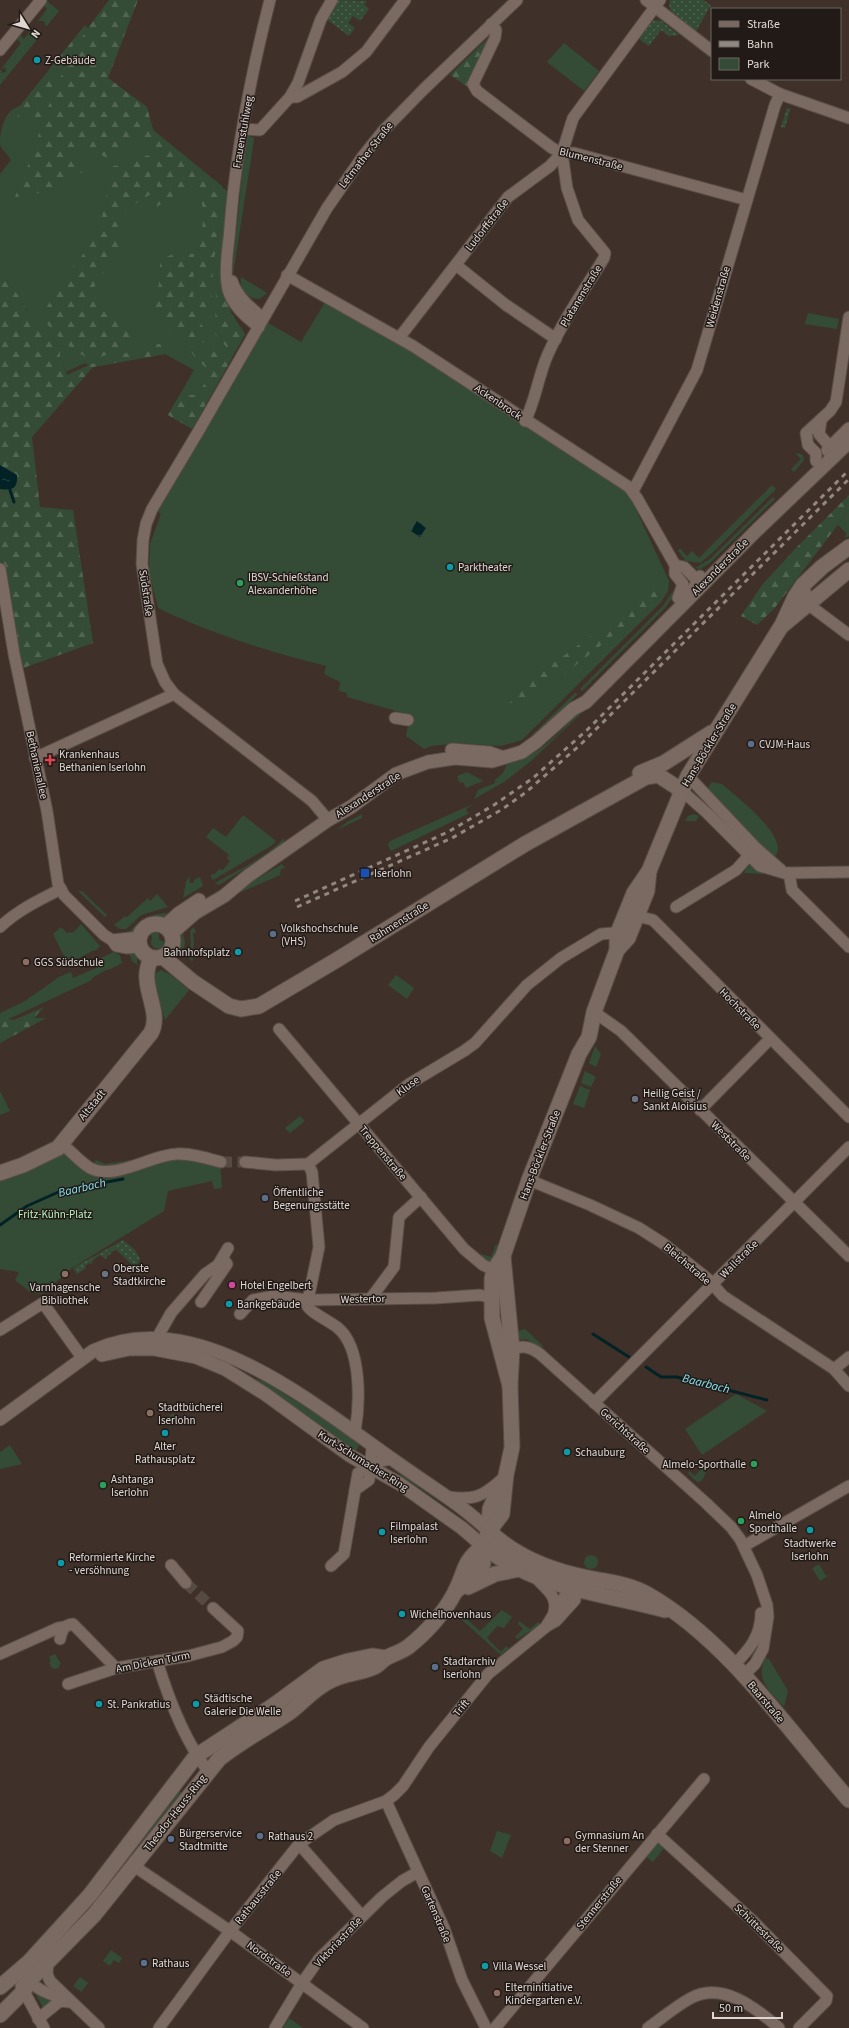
<svg xmlns="http://www.w3.org/2000/svg" width="849" height="2028" font-family="'Source Sans 3',sans-serif">
<defs>
<pattern id="forest-firs" width="22" height="20" patternUnits="userSpaceOnUse"><rect width="22" height="20" fill="#344c36"/><path d="M5 1l3.5 6h-7zM16 11l3.5 6h-7z" fill="#516552"/></pattern>
<pattern id="garden-dots" width="8" height="8" patternUnits="userSpaceOnUse"><rect width="8" height="8" fill="#344c36"/><path d="M2 2h.1M6 6h.1" fill="none" stroke="#516552" stroke-width="1.8" stroke-linecap="round"/></pattern>
<pattern id="water-ripples" width="26" height="14" patternUnits="userSpaceOnUse"><rect width="26" height="14" fill="#022226"/><path d="M2 4q2-2 4 0t4 0M15 11q2-2 4 0t4 0" fill="none" stroke="#274145"/></pattern>
</defs>
<rect width="100%" height="100%" fill="#3f3129"/>
<g fill="#344c36">
<path d="M47,1L59,11L46,27L44,21H38L47,9L43,5Z"/>
<path d="M85,25L89,29L72,53L147,107L153,130L228,192L223,288L231,313L245,334L192,429L168,415L194,370L165,354L93,367L85,363L66,372L60,357V347L34,322L18,295L0,273V174L11,160C8,155 1,149 0,144C0,130 5,109 20,106Z"/>
<path d="M32,29L40,36L0,85V70H2L1,73L6,72L5,67L3,69L2,68L21,43L17,39L20,35L24,39Z"/>
<path d="M564,43L599,71L584,91L547,62Z"/>
<path d="M248,136L253,137L254,140L233,274L232,271L246,139Z"/>
<path d="M241,277L267,293L260,299C246,299 239,289 241,277Z"/>
<path d="M327,299L376,327L626,488L669,581L668,591L661,602L522,740L501,746L459,743L431,746L424,749L406,736L410,715L347,697V693L339,691L340,682L324,674L326,666C268,651 211,634 158,608L149,572L150,544L161,514L155,509L263,320L301,342Z"/>
<path d="M808,313L839,319L837,329L805,324Z"/>
<path d="M798,453L803,455L804,460L794,472L791,469L801,459L796,454Z"/>
<path d="M772,485L776,489L711,554L700,563L686,561L678,551L680,548L687,556L692,551L699,558Z"/>
<path d="M773,497L775,499L710,563L700,569L695,568L710,559Z"/>
<path d="M849,510V536L846,538L845,536L847,534L838,525Z"/>
<path d="M674,589L671,600L664,609L582,691L580,689L663,606Z"/>
<path d="M575,693L578,694L534,737L532,735Z"/>
<path d="M587,704L588,707L531,761L504,782L474,799L478,790L495,783V780L503,773L507,764C542,756 563,728 587,704Z"/>
<path d="M467,772L483,781L466,788L463,782L460,783L457,776Z"/>
<path d="M712,782L722,784C735,796 793,838 774,858L707,789Z"/>
<path d="M473,804L466,809L468,814L391,851L388,845L390,841Z"/>
<path d="M362,814V818L337,830L347,822Z"/>
<path d="M694,814L699,816L696,821H685L688,816Z"/>
<path d="M243,815L276,841L271,846L213,880L210,875L215,874L219,869L223,870L230,861L227,858L229,855L206,837L213,828L226,837Z"/>
<path d="M284,838V844L219,885L215,883C238,870 266,858 284,838Z"/>
<path d="M282,864L285,868L281,869L280,875L216,903Z"/>
<path d="M751,864L766,873V874L744,873L746,868Z"/>
<path d="M189,876L190,883H193L195,879L200,877L203,886L183,898L186,882Z"/>
<path d="M78,891H82L107,915L105,917Z"/>
<path d="M157,894L168,907L141,915L126,929H120L114,925L125,916L127,917L148,898L150,901Z"/>
<path d="M165,913L171,916C161,921 152,919 144,925C138,928 135,933 128,934C137,921 148,914 165,913Z"/>
<path d="M81,924L100,946L95,951L94,950L68,964L53,934L61,927L67,933L74,932Z"/>
<path d="M194,927L196,933H193L194,944L191,955L194,957L192,962L188,956L191,944L190,931Z"/>
<path d="M182,929L185,943L182,956C174,947 176,938 182,929Z"/>
<path d="M154,932L159,933V939L165,943L164,946L159,949L154,948L151,944L152,936L150,934Z"/>
<path d="M128,951L134,953L137,955V965L132,961Z"/>
<path d="M113,952L120,955L122,963L109,970L108,969L92,978V980L0,1023V1013L25,1001L59,977L71,972L73,978L96,968L93,962Z"/>
<path d="M161,970L171,975L189,990L165,1020L154,981V974Z"/>
<path d="M396,975L414,988L407,999L388,985Z"/>
<path d="M595,1046L601,1054L596,1067L589,1063Z"/>
<path d="M585,1071L596,1077L591,1087L581,1083Z"/>
<path d="M580,1086L590,1090L584,1108L573,1104Z"/>
<path d="M0,1091L10,1111L0,1115Z"/>
<path d="M300,1116L305,1121L290,1133L285,1128Z"/>
<path d="M63,1147L101,1174L175,1155L220,1162L222,1188L214,1189L212,1181L168,1191L164,1211L72,1268L42,1294L30,1292L15,1280L19,1272L0,1269V1180Z"/>
<path d="M139,1159C125,1165 108,1168 93,1164L96,1160L105,1164Z"/>
<path d="M496,1244L499,1246L491,1261L487,1262L480,1257L481,1254L491,1257Z"/>
<path d="M525,1329L543,1346L541,1348L526,1339L521,1340L518,1337L519,1331Z"/>
<path d="M252,1378L264,1381L355,1439L360,1444L356,1451L251,1380Z"/>
<path d="M736,1394L767,1411L702,1455L685,1429Z"/>
<path d="M173,1413L178,1419L169,1426L165,1420Z"/>
<path d="M10,1445L22,1464L0,1469V1452Z"/>
<path d="M699,1461H704C709,1468 705,1477 700,1482H697L688,1473L689,1471L695,1476L702,1468L697,1464Z"/>
<path d="M401,1474L445,1504L465,1513L463,1517L400,1475Z"/>
<circle cx="591" cy="1562" r="7"/>
<path d="M819,1564L826,1576L832,1573L820,1581L812,1568Z"/>
<path d="M502,1610L512,1617L504,1628L497,1626L487,1638L501,1652L506,1646L509,1648L501,1655L460,1618L462,1615L480,1631Z"/>
<path d="M519,1621L530,1629L538,1622L540,1624C534,1630 525,1633 518,1639L515,1637L523,1629L518,1624Z"/>
<path d="M55,1654L61,1664L59,1665L60,1667L55,1669L54,1668L52,1669L49,1662L51,1661L49,1657Z"/>
<path d="M765,1658L769,1659L788,1691L784,1707C770,1691 755,1681 765,1658Z"/>
<path d="M179,1791L182,1793L126,1866L124,1864Z"/>
<path d="M497,1831L511,1835L502,1858L490,1851Z"/>
<path d="M657,1843L664,1848L653,1862L645,1856Z"/>
<path d="M111,1950L122,1958L119,1963L114,1960L110,1966L103,1961Z"/>
<path d="M80,1977L88,1983L81,1992L73,1986Z"/>
<path d="M38,1995L53,2001L44,2009L37,1997Z"/>
<path d="M289,2018L303,2028H283Z"/>
</g>
<g fill="url(#forest-firs)">
<path d="M109,0H138L108,78L147,107L153,130L222,186L212,282L211,329L198,304L199,250L204,213L201,200L196,193L187,190L169,198L157,207V149L149,139L140,135L107,158L79,143L72,158L90,168L54,189L14,199L26,171L52,96L72,53L88,28Z"/>
<path d="M82,29V31C63,59 49,90 39,123L17,120L20,106Z"/>
<path d="M488,38L468,87L450,75Z"/>
<path d="M142,155L150,156L151,194C141,200 118,213 118,226C118,236 125,239 119,253C114,264 104,270 98,280C95,284 94,290 92,294C97,304 107,317 118,322C126,326 133,327 139,334L133,347L90,360L63,342L41,317L63,279L89,247L100,226L113,166L124,165Z"/>
<path d="M173,254H194L193,306L203,327L218,345L176,338L157,317L154,310L160,278V260Z"/>
<path d="M0,273L18,295L34,322L60,347V357L67,375L89,365L154,344H160L165,354L93,367L32,437L40,507L73,510L93,643L12,672L0,604Z"/>
<path d="M223,288L231,313L245,334L235,352L229,350L215,334L216,290Z"/>
<path d="M186,344L225,353L232,358L192,429L168,415L180,395H195L210,378V372L194,356Z"/>
<path d="M849,495V510L774,609L757,625L741,616L762,585L795,549Z"/>
<path d="M661,587L665,588L663,593C634,617 531,712 497,704L653,591Z"/>
<path d="M44,1007L34,1018H46L0,1043V1018L14,1020Z"/>
</g>
<g fill="url(#garden-dots)">
<path d="M336,0L367,1L364,5L369,9L360,21L353,16L348,23L355,28L349,36L325,18Z"/>
<path d="M670,0H703L711,5L696,31C686,23 665,14 670,0Z"/>
<path d="M655,20L661,21L679,35L669,36L661,30L649,46L639,39L652,21Z"/>
<path d="M787,108L790,109L785,128L781,127Z"/>
<path d="M123,1240L135,1250L140,1259L136,1268L115,1249L105,1259L100,1255L94,1259L91,1264L89,1263L85,1266L86,1268L77,1274L73,1268Z"/>
</g>
<g fill="url(#water-ripples)">
<path d="M0,465L17,475C18,488 13,491 0,489Z"/>
<path d="M417,521L426,528L420,537L411,531Z"/>
</g>
<g fill="none" stroke-linecap="round" stroke-linejoin="round">
<g stroke="#022226" stroke-width="3">
<path d="M10,490L14,502"/>
<path d="M0,1225L27,1206L63,1190L123,1179"/>
<path d="M593,1334L629,1357"/>
<path d="M646,1367L661,1377H677L767,1400"/>
</g>
<g stroke="#574a42" stroke-width="11" stroke-dasharray="11 5.5" stroke-linecap="butt">
<path d="M221,1162H245"/>
<path d="M186,1583L213,1608"/>
</g>
<g stroke="#594d47" stroke-width="13">
<g id="minor">
<path d="M646,0L712,51"/>
<path d="M491,24L496,30L495,38L473,84L477,91L552,148L562,153H574L747,200"/>
<path d="M0,50L41,0"/>
<path d="M751,79L780,94L849,118"/>
<path d="M290,97H297L342,72L366,52L405,0"/>
<path d="M243,129L260,130L290,97L298,83L321,19L332,0"/>
<path d="M456,265L506,305L556,339"/>
<path d="M287,275L413,346L629,487L637,498L675,565V574L683,584L678,598"/>
<path d="M232,281C237,297 251,308 263,318"/>
<path d="M259,327C245,317 229,303 227,284C224,266 229,245 230,227C236,150 251,74 270,0"/>
<path d="M399,338L508,197L550,166L562,153L573,118L660,0"/>
<path d="M821,420L819,434L831,448L830,455"/>
<path d="M525,421C536,400 538,376 548,354C563,320 585,289 604,258L605,253L578,220L567,188L562,153"/>
<path d="M816,461V453L808,445L806,433L830,411L836,402L849,317"/>
<path d="M633,491L697,370L775,105L780,94"/>
<path d="M675,565L684,567L695,578L700,576"/>
<path d="M0,569L14,654L47,811L58,884L64,895L104,935L112,940L116,946L127,948L139,947"/>
<path d="M689,593L697,583L695,578"/>
<path d="M806,593L809,603L813,608L849,635"/>
<path d="M395,718L408,720"/>
<path d="M35,758L174,694"/>
<path d="M688,776L756,848L781,870"/>
<path d="M681,790L707,813L760,866L784,873L849,872"/>
<path d="M328,820L312,801L174,694L165,682L157,664L142,564L143,540L146,524L152,509L198,432L327,208L363,156L383,131L424,89L517,0"/>
<path d="M789,873L792,890L849,947"/>
<path d="M676,907L736,870L754,850"/>
<path d="M632,911L637,916L653,920L849,1117"/>
<path d="M0,927C18,910 39,900 61,889"/>
<path d="M112,940L139,937"/>
<path d="M594,1012L621,1031L849,1256"/>
<path d="M279,1029L464,1249L483,1265L494,1270"/>
<path d="M700,1110L770,1039"/>
<path d="M62,1144C71,1151 80,1162 90,1168C114,1181 151,1155 176,1154C191,1153 207,1158 221,1162"/>
<path d="M245,1162L276,1165L308,1164"/>
<path d="M308,1164L409,1084L464,1051L475,1043L527,985L561,958L601,934L613,933L617,935"/>
<path d="M308,1164L312,1172L319,1247L307,1305C308,1311 331,1322 338,1328C362,1348 360,1404 355,1432"/>
<path d="M529,1180L590,1205L639,1228L664,1244L708,1279L723,1296L834,1369L849,1386"/>
<path d="M371,1298L394,1267L399,1217L421,1197"/>
<path d="M201,1302L227,1264L224,1260"/>
<path d="M240,1314L253,1300L274,1296L308,1300L436,1298L480,1295L492,1298"/>
<path d="M0,1330L43,1303L83,1359"/>
<path d="M157,1338L171,1313L205,1274L218,1265L228,1248"/>
<path d="M507,1344L512,1349C524,1345 530,1347 540,1354L706,1503L731,1527L740,1539L757,1575L767,1605L768,1617L763,1649L755,1664L744,1675"/>
<path d="M834,1369L849,1357"/>
<path d="M594,1403L849,1147"/>
<path d="M355,1490L369,1480L372,1448L370,1443"/>
<path d="M449,1497C474,1500 482,1497 501,1480"/>
<path d="M744,1546L849,1486"/>
<path d="M171,1565L186,1583"/>
<path d="M331,1566L344,1554L358,1473L380,1461L392,1459"/>
<path d="M536,1578C546,1589 558,1596 554,1612"/>
<path d="M547,1625L564,1597L578,1586"/>
<path d="M60,1639C62,1630 64,1625 73,1624L116,1668"/>
<path d="M0,1654L58,1628L64,1627"/>
<path d="M157,1661C168,1697 185,1741 208,1771"/>
<path d="M734,1665C749,1650 761,1636 761,1613"/>
<path d="M68,1684L116,1668L188,1656L222,1647L233,1641L237,1637L238,1631L213,1608"/>
<path d="M386,1801L444,1928L462,1980L486,2028"/>
<path d="M657,1834L752,1920L827,1996L826,2001L799,2028"/>
<path d="M299,1844L362,1916"/>
<path d="M134,1866L230,1931L363,2028"/>
<path d="M48,1963L47,1974L50,1981L99,2028"/>
<path d="M23,1978L41,1990L64,2000"/>
<path d="M21,1986L44,2028"/>
<path d="M38,2019L60,2001L69,2002"/>
<path d="M159,2028L230,1931L299,1844L334,1820L386,1801L394,1795L403,1786L429,1747L488,1674L547,1626L556,1621L575,1600V1590"/>
<path d="M275,2028L302,1983L319,1959L382,1897L402,1881L418,1872"/>
<path d="M495,2028L704,1779"/>
<path d="M648,2028C662,2018 676,2006 691,1998C722,1981 756,2008 779,2028"/>
</g>
</g>
<g stroke="#594d47" stroke-width="15">
<g id="tertiary">
<path d="M828,450L849,429"/>
<path d="M452,750L490,753L501,757"/>
<path d="M165,926L178,914L199,900"/>
<path d="M171,934L195,913L224,896L248,876L328,820L351,807L396,774L428,762L455,758L492,761L522,752L536,742L573,709L586,702L757,530L849,442"/>
<path d="M102,1355L129,1349H154L196,1357L225,1369L265,1394L349,1455L400,1484L462,1528L483,1546"/>
<path d="M0,1419L93,1351C195,1303 313,1404 392,1459C425,1483 460,1503 489,1531"/>
</g>
</g>
<g stroke="#594d47" stroke-width="17">
<g id="secondary">
<path d="M783,625L849,570"/>
<path d="M640,773L664,763L711,733"/>
<circle cx="156" cy="941" r="17"/>
<path d="M617,950V935L634,893L649,871L688,776L782,625L795,597L803,585L822,567L849,547"/>
<path d="M163,957L193,982L229,1006L241,1009L259,1006L335,961L525,844L646,777L658,775L681,790"/>
<path d="M0,1173L23,1165L58,1148L151,1033C160,1017 148,997 147,980C146,972 148,965 151,958"/>
<path d="M510,1386L492,1318V1279L494,1270L503,1256L529,1180L579,1054L589,1037L594,1012L617,950L628,938L647,891L649,871"/>
<path d="M489,1531C516,1557 552,1571 589,1578C608,1582 630,1584 647,1594C728,1640 788,1730 849,1800"/>
<path d="M489,1531L490,1509L501,1484"/>
<path d="M483,1546C538,1590 600,1592 665,1610"/>
<path d="M468,1587L495,1574L520,1569"/>
<path d="M456,1591L477,1574L483,1564V1546L489,1531L502,1514L506,1475L512,1447L510,1386L512,1349L503,1256"/>
<path d="M0,1987L29,1962L90,1895L196,1756L274,1705L323,1669L348,1661L372,1656L386,1658"/>
<path d="M0,2015L24,1991L29,1981L94,1915L219,1759C241,1741 267,1728 290,1712C303,1702 313,1690 328,1682C343,1673 359,1674 374,1667C379,1665 382,1660 386,1658C393,1654 401,1652 408,1647C426,1633 445,1612 455,1592C467,1569 461,1564 483,1546"/>
</g>
</g>
<use href="#minor" stroke="#7a6a61" stroke-width="11"/>
<use href="#tertiary" stroke="#7a6a61" stroke-width="13"/>
<use href="#secondary" stroke="#7a6a61" stroke-width="15"/>
<g stroke="#938781" stroke-width="3" stroke-dasharray="5 5" stroke-linecap="butt">
<path d="M295,901L448,832L494,805L533,778L587,730L849,470"/>
<path d="M297,907L452,838L501,810L525,793L579,746L849,479"/>
</g>
</g>
<g fill="#0f9aa8" stroke="#211a17" stroke-width="1.5">
<circle cx="37" cy="60" r="4"/>
<circle cx="450" cy="567" r="4"/>
<circle cx="238" cy="952" r="4"/>
<circle cx="229" cy="1304" r="4"/>
<circle cx="165" cy="1433" r="4"/>
<circle cx="567" cy="1452" r="4"/>
<circle cx="810" cy="1530" r="4"/>
<circle cx="382" cy="1532" r="4"/>
<circle cx="61" cy="1563" r="4"/>
<circle cx="402" cy="1614" r="4"/>
<circle cx="99" cy="1704" r="4"/>
<circle cx="196" cy="1704" r="4"/>
<circle cx="485" cy="1966" r="4"/>
</g>
<g fill="#2e9e5b" stroke="#211a17" stroke-width="1.5">
<circle cx="240" cy="583" r="4"/>
<circle cx="754" cy="1464" r="4"/>
<circle cx="103" cy="1485" r="4"/>
<circle cx="741" cy="1521" r="4"/>
</g>
<g fill="#5c6f8a" stroke="#211a17" stroke-width="1.5">
<circle cx="751" cy="744" r="4"/>
<circle cx="273" cy="934" r="4"/>
<circle cx="265" cy="1198" r="4"/>
<circle cx="435" cy="1667" r="4"/>
<circle cx="260" cy="1836" r="4"/>
<circle cx="171" cy="1839" r="4"/>
<circle cx="144" cy="1963" r="4"/>
</g>
<path fill="#e0444e" stroke="#211a17" stroke-width="1.5" d="M48 754h4v4h4v4h-4v4h-4v-4h-4v-4h4z"/>
<rect fill="#1a4fb4" stroke="#211a17" stroke-width="1.5" x="360" y="868" width="10" height="10" rx="2"/>
<g fill="#8d6e63" stroke="#211a17" stroke-width="1.5">
<circle cx="26" cy="962" r="4"/>
<circle cx="65" cy="1274" r="4"/>
<circle cx="150" cy="1413" r="4"/>
<circle cx="567" cy="1841" r="4"/>
<circle cx="497" cy="1993" r="4"/>
</g>
<g fill="#6b7280" stroke="#211a17" stroke-width="1.5">
<circle cx="635" cy="1099" r="4"/>
<circle cx="105" cy="1274" r="4"/>
</g>
<circle fill="#d1479c" stroke="#211a17" stroke-width="1.5" cx="232" cy="1285" r="4"/>
<g text-anchor="middle" dominant-baseline="central" stroke-width="3" stroke-linejoin="round" paint-order="stroke">
<g font-size="11" fill="#e0d7d2" stroke="#211a17" text-anchor="start">
<text x="45" y="60">Z-Gebäude</text>
<text x="458" y="567">Parktheater</text>
<text x="248" y="577">IBSV-Schießstand<tspan x="248" dy="13">Alexanderhöhe</tspan></text>
<text x="759" y="744">CVJM-Haus</text>
<text x="59" y="754">Krankenhaus<tspan x="59" dy="13">Bethanien Iserlohn</tspan></text>
<text x="374" y="873">Iserlohn</text>
<text x="281" y="928">Volkshochschule<tspan x="281" dy="13">(VHS)</tspan></text>
<text x="230" y="952" text-anchor="end">Bahnhofsplatz</text>
<text x="34" y="962">GGS Südschule</text>
<text x="643" y="1093">Heilig Geist /<tspan x="643" dy="13">Sankt Aloisius</tspan></text>
<text x="273" y="1192">Öffentliche<tspan x="273" dy="13">Begenungsstätte</tspan></text>
<text x="113" y="1268">Oberste<tspan x="113" dy="13">Stadtkirche</tspan></text>
<text x="240" y="1285">Hotel Engelbert</text>
<text x="65" y="1287" text-anchor="middle">Varnhagensche<tspan x="65" dy="13">Bibliothek</tspan></text>
<text x="237" y="1304">Bankgebäude</text>
<text x="158" y="1407">Stadtbücherei<tspan x="158" dy="13">Iserlohn</tspan></text>
<text x="165" y="1446" text-anchor="middle">Alter<tspan x="165" dy="13">Rathausplatz</tspan></text>
<text x="575" y="1452">Schauburg</text>
<text x="746" y="1464" text-anchor="end">Almelo-Sporthalle</text>
<text x="111" y="1479">Ashtanga<tspan x="111" dy="13">Iserlohn</tspan></text>
<text x="749" y="1515">Almelo<tspan x="749" dy="13">Sporthalle</tspan></text>
<text x="390" y="1526">Filmpalast<tspan x="390" dy="13">Iserlohn</tspan></text>
<text x="810" y="1543" text-anchor="middle">Stadtwerke<tspan x="810" dy="13">Iserlohn</tspan></text>
<text x="69" y="1557">Reformierte Kirche<tspan x="69" dy="13">- versöhnung</tspan></text>
<text x="410" y="1614">Wichelhovenhaus</text>
<text x="443" y="1661">Stadtarchiv<tspan x="443" dy="13">Iserlohn</tspan></text>
<text x="204" y="1698">Städtische<tspan x="204" dy="13">Galerie Die Welle</tspan></text>
<text x="107" y="1704">St. Pankratius</text>
<text x="179" y="1833">Bürgerservice<tspan x="179" dy="13">Stadtmitte</tspan></text>
<text x="575" y="1835">Gymnasium An<tspan x="575" dy="13">der Stenner</tspan></text>
<text x="268" y="1836">Rathaus 2</text>
<text x="152" y="1963">Rathaus</text>
<text x="493" y="1966">Villa Wessel</text>
<text x="505" y="1987">Elterninitiative<tspan x="505" dy="13">Kindergarten e.V.</tspan></text>
</g>
<g font-size="11" fill="#e0d7d2" stroke="#211a17">
<text transform="translate(243 132) rotate(-80)">Frauenstuhlweg</text>
<text transform="translate(366 155) rotate(-52)">Letmather Straße</text>
<text transform="translate(591 159) rotate(14)">Blumenstraße</text>
<text transform="translate(487 225) rotate(-52)">Ludorffstraße</text>
<text transform="translate(581 296) rotate(-59)">Platanenstraße</text>
<text transform="translate(718 297) rotate(-74)">Weidenstraße</text>
<text transform="translate(498 402) rotate(34)">Ackenbrock</text>
<text transform="translate(720 567) rotate(-45)">Alexanderstraße</text>
<text transform="translate(146 593) rotate(82)">Südstraße</text>
<text transform="translate(709 745) rotate(-59)">Hans-Böckler-Straße</text>
<text transform="translate(37 765) rotate(78)">Bethanienallee</text>
<text transform="translate(368 795) rotate(-33)">Alexanderstraße</text>
<text transform="translate(399 922) rotate(-32)">Rahmenstraße</text>
<text transform="translate(740 1009) rotate(45)">Hochstraße</text>
<text transform="translate(408 1086) rotate(-36)">Kluse</text>
<text transform="translate(92 1105) rotate(-51)">Altstadt</text>
<text transform="translate(731 1141) rotate(45)">Weststraße</text>
<text transform="translate(383 1153) rotate(50)">Treppenstraße</text>
<text transform="translate(540 1155) rotate(-69)">Hans-Böckler-Straße</text>
<text transform="translate(739 1259) rotate(-45)">Wallstraße</text>
<text transform="translate(687 1264) rotate(40)">Bleichstraße</text>
<text transform="translate(363 1299) rotate(-1)">Westertor</text>
<text transform="translate(625 1431) rotate(42)">Gerichtstraße</text>
<text transform="translate(363 1461) rotate(32)">Kurt-Schumacher-Ring</text>
<text transform="translate(153 1662) rotate(-11)">Am Dicken Turm</text>
<text transform="translate(766 1702) rotate(50)">Baarstraße</text>
<text transform="translate(461 1708) rotate(-51)">Trift</text>
<text transform="translate(175 1813) rotate(-52)">Theodor-Heuss-Ring</text>
<text transform="translate(258 1897) rotate(-51)">Rathausstraße</text>
<text transform="translate(599 1903) rotate(-51)">Stennerstraße</text>
<text transform="translate(436 1914) rotate(67)">Gartenstraße</text>
<text transform="translate(759 1928) rotate(44)">Schüttestraße</text>
<text transform="translate(338 1942) rotate(-47)">Viktoriastraße</text>
<text transform="translate(269 1959) rotate(36)">Nordstraße</text>
</g>
<g font-size="11" fill="#baf3bd" stroke="#211a17">
<text x="55" y="1214">Fritz-Kühn-Platz</text>
</g>
<g font-size="12" font-style="italic" fill="#85e5f2" stroke="#211a17">
<text transform="translate(82 1188) rotate(-13)">Baarbach</text>
<text transform="translate(706 1384) rotate(14)">Baarbach</text>
</g>
</g>
<rect x="711" y="8" width="130" height="72" fill="#211a17" stroke="#6d6662"/>
<rect x="719" y="21" width="20" height="6" fill="#7a6a61" stroke="#6d6662"/>
<text x="747" y="28" font-size="12" fill="#e0d7d2">Straße</text>
<rect x="719" y="41" width="20" height="6" fill="#938781" stroke="#6d6662"/>
<text x="747" y="48" font-size="12" fill="#e0d7d2">Bahn</text>
<rect x="719" y="58" width="20" height="12" fill="#344c36" stroke="#6d6662"/>
<text x="747" y="68" font-size="12" fill="#e0d7d2">Park</text>
<g transform="translate(28 28) rotate(127)" stroke="#211a17" stroke-width="3" paint-order="stroke">
<path d="M0-3L7 15L0 10L-7 15Z" fill="#e0d7d2"/>
<text y="-6" font-size="11" font-weight="bold" text-anchor="middle" fill="#e0d7d2">N</text>
</g>
<path d="M713 2012v6h69v-6" fill="none" stroke="#e0d7d2" stroke-width="2"/>
<text x="719" y="2012" font-size="12" fill="#e0d7d2" stroke="#211a17" stroke-width="3" paint-order="stroke">50 m</text>
</svg>
